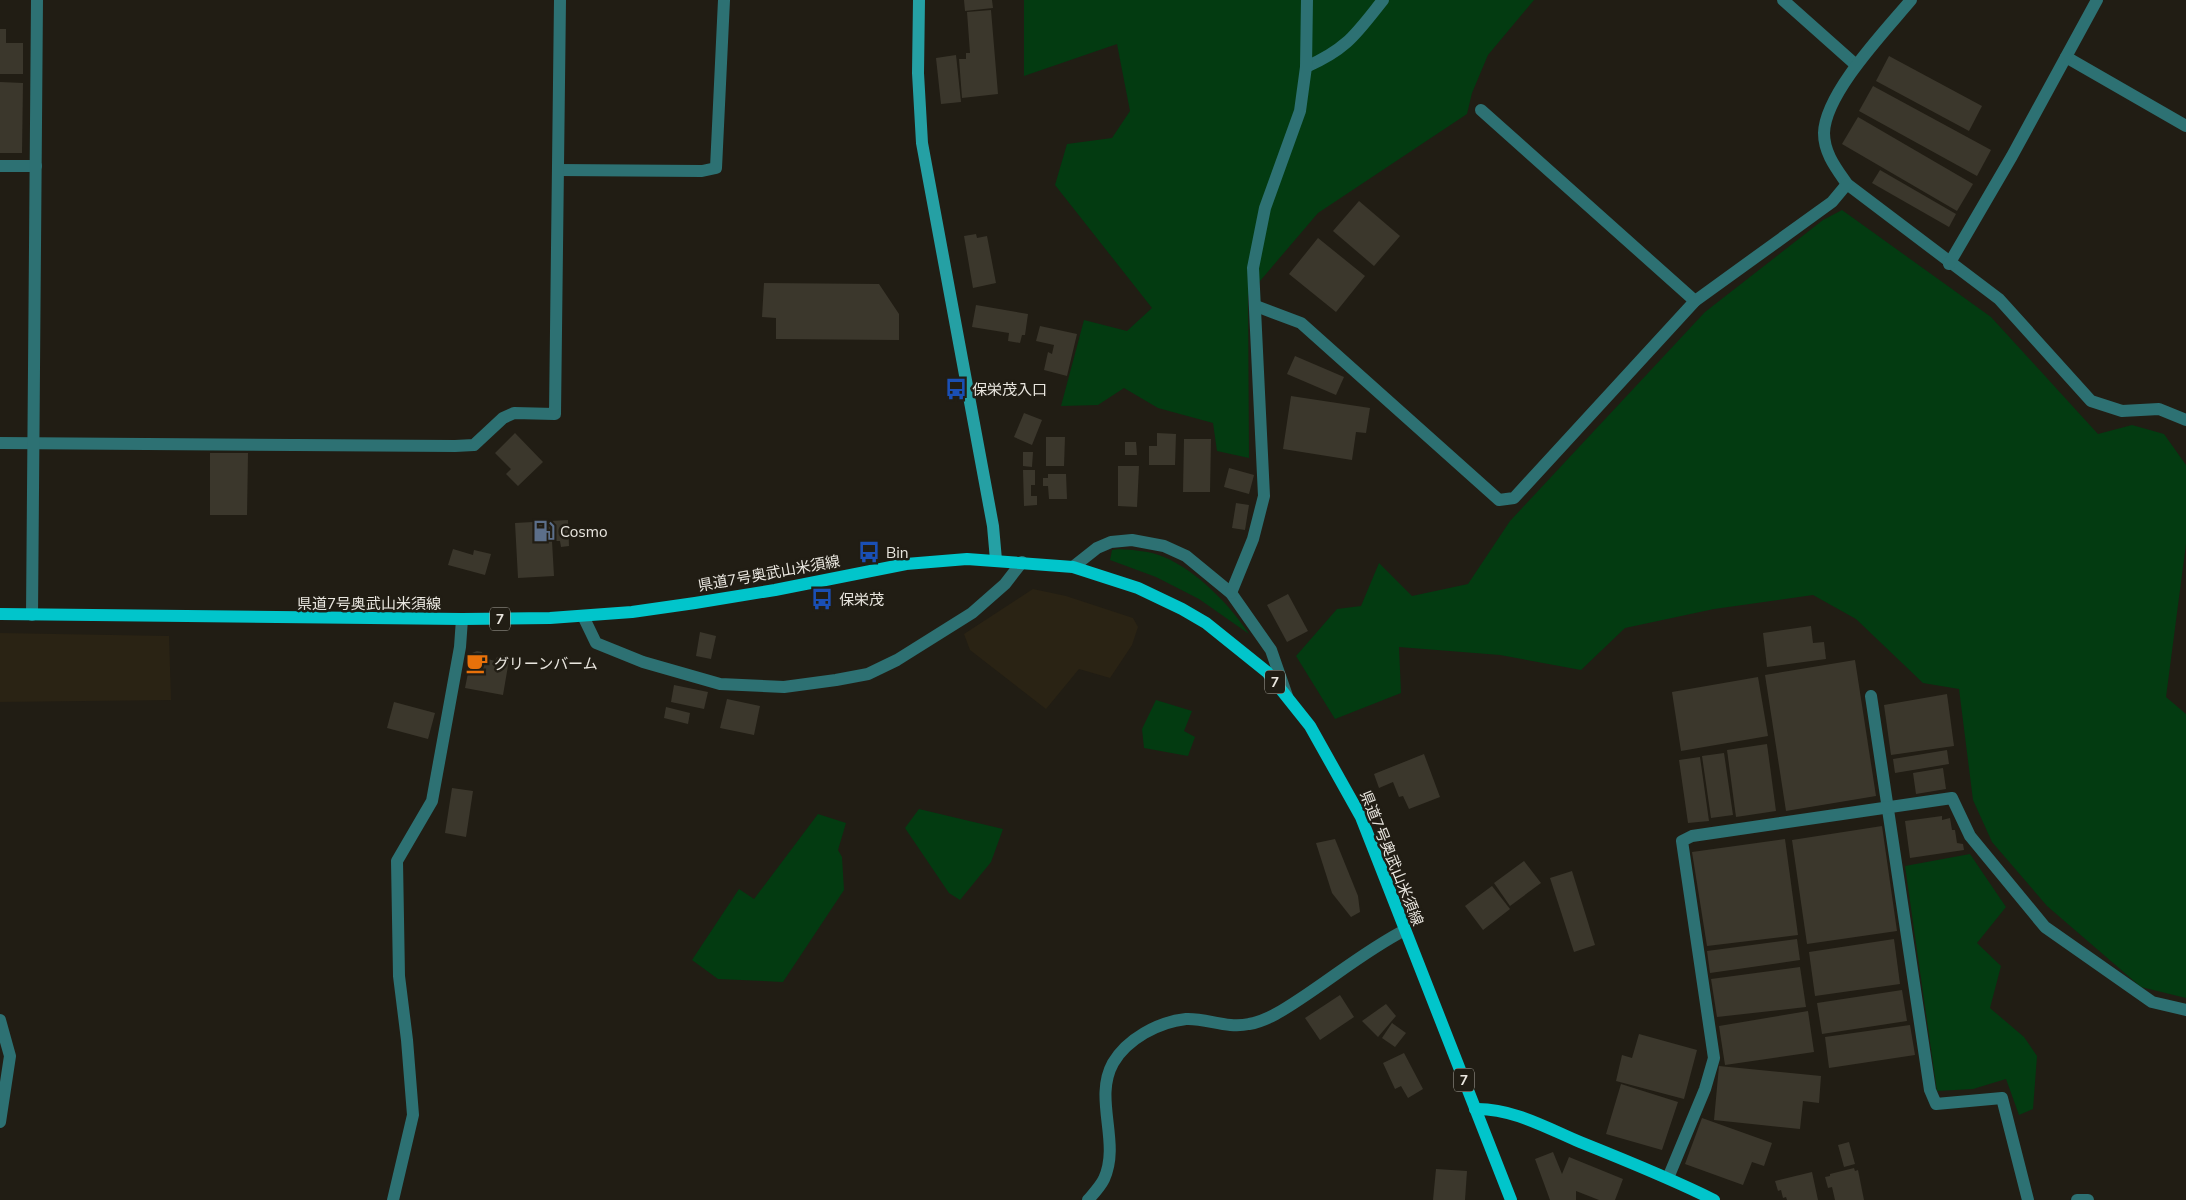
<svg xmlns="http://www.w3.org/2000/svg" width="2186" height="1200" font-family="Mulish,'Noto Sans JP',sans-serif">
<rect width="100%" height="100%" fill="#211d14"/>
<g fill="#2a2314">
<path d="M1033,589L1066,596L1133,618L1138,627L1132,645L1110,678L1079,669L1046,709L970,650L964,634Z"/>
<path d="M0,633L169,636L171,700L0,702Z"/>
</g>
<g fill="#033b11">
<path d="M1024,0H1534L1488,55L1472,93L1467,114L1318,213L1248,295L1249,458L1217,451L1213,423L1158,408L1124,388L1098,405L1061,406L1084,320L1127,331L1152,308L1055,185L1067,144L1112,138L1130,111L1117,44L1024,76Z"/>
<path d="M1842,210L1991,317L2098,434L2132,425L2164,434L2186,465V544L2166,697L2186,714V998L2141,987L2047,906L1992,842L1973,800L1959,689L1923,683L1856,619L1813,595L1714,609L1625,628L1581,670L1500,655L1399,647L1401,693L1335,719L1296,656L1337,609L1361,606L1379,563L1412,596L1468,584L1510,521L1705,312L1823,220Z"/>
<path d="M1119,549C1134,550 1150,551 1164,557C1197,571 1230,605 1249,634L1199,599L1156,577L1110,560L1112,550Z"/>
<path d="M1156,700L1192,711L1184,731L1195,737L1188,756L1144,748L1142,729Z"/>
<path d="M919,809L1003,829L991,862L960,900L949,893L905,828Z"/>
<path d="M818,814L846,823L838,850L842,857L844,890L783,982L718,979L692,960L739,889L754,899Z"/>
<path d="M1970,854L2006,907L1977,943L2001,966L1990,1008L2024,1037L2037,1056L2033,1109L2019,1115L2006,1079L1973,1089L1937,1091L1905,866Z"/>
</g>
<g fill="#3b372c">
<path d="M964,0H992L993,8L965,11Z"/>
<path d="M991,10L998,94L962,98L959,59H966V53H970L967,12Z"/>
<path d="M0,29H6V43H23V74H0Z"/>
<path d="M956,55L961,102L941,104L936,58Z"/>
<path d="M1889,56L1982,106L1969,131L1876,81Z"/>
<path d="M0,82L23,83L22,153H0Z"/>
<path d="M1873,86L1991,150L1977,176L1859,111Z"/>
<path d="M1858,117L1973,184L1957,211L1842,144Z"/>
<path d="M1880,170L1956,214L1949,227L1872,183Z"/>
<path d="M1359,201L1400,236L1374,266L1333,231Z"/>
<path d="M976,234L977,238L987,236L996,283L973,288L964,236Z"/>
<path d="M1318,238L1365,276L1336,312L1289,274Z"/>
<path d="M764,283L879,284L899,314V340L776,339V318L762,317Z"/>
<path d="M976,305L1028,314L1025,335H1022L1020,343L1008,341L1009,333L972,327Z"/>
<path d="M1040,326L1077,334L1067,376L1044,370L1048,352L1052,354L1054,345L1036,341Z"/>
<path d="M1295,356L1344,377L1336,395L1287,374Z"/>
<path d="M1291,396L1370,408L1366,433L1356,432L1352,460L1283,449Z"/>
<path d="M1024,413L1042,420L1032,445L1014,437Z"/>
<path d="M515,433L543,462L518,486L506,474L511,469L495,453Z"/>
<path d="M1157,433L1176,434L1175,465H1149V446H1157Z"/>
<path d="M1046,437H1065L1064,466H1046Z"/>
<path d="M1184,439H1211L1210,492H1183Z"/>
<path d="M1125,442H1136L1137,455H1125Z"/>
<path d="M1023,452H1033L1032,467L1023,466Z"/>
<path d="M210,453H248L247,515H210Z"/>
<path d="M1118,466H1139L1137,507L1118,506Z"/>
<path d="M1229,468L1254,475L1249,494L1224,487Z"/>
<path d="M1023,470H1035V485H1031V496H1037V505L1024,506Z"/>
<path d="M1048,474H1066L1067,499H1049L1048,486H1043V478H1048Z"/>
<path d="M1236,503L1249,505L1245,530L1232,528Z"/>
<path d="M568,520L569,546L561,547L560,541H552L554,576L518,578L515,523Z"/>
<path d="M453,549L473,555L474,550L491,554L485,575L448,565Z"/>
<path d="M1288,594L1308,631L1287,642L1267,605Z"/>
<path d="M1811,626L1813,643L1824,642L1826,659L1767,667L1763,633Z"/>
<path d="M700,632L716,636L711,659L696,656Z"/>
<path d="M477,651L482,652L484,658L495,661L497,657L504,655L509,660L503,695L465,688L472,653Z"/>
<path d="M1855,660L1876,796L1786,811L1765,675Z"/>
<path d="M1758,677L1768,736L1681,751L1672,692Z"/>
<path d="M674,685L708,692L704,709L671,702Z"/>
<path d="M1947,694L1954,746L1891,755L1884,705Z"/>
<path d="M727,699L760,706L754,735L720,728Z"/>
<path d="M394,702L435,713L428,739L387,728Z"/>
<path d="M666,707L690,713L688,724L664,718Z"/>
<path d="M1767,744L1776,811L1736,817L1727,750Z"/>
<path d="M1947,750L1949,764L1895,773L1893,759Z"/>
<path d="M1724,753L1733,815L1711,818L1702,756Z"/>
<path d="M1424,754L1440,797L1409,809L1403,796L1399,797L1393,782L1379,788L1374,774Z"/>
<path d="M1700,757L1709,821L1688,823L1679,760Z"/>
<path d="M1943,768L1946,789L1916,794L1913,773Z"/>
<path d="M452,788L473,791L466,837L445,833Z"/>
<path d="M1942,816V820L1950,818L1952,830H1955L1957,843L1963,844L1964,850L1910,858L1905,821Z"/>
<path d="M1882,826L1897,931L1807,944L1792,840Z"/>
<path d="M1335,839L1358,896L1360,912L1351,917L1332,893L1316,843Z"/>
<path d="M1785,839L1798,935L1707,946L1692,852Z"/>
<path d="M1524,861L1541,883L1510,906L1494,883Z"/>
<path d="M1572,871L1595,945L1574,952L1550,878Z"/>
<path d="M1492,886L1510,909L1483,930L1465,906Z"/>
<path d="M1797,939L1800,960L1710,973L1707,951Z"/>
<path d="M1894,939L1900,984L1815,996L1809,952Z"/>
<path d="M1800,967L1806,1007L1717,1017L1711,979Z"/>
<path d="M1902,990L1907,1021L1822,1034L1817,1003Z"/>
<path d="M1340,995L1354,1017L1320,1040L1305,1018Z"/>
<path d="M1386,1004L1396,1016L1378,1037L1362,1021Z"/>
<path d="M1808,1011L1814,1052L1725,1065L1719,1026Z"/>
<path d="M1392,1023L1406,1033L1395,1047L1382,1038Z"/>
<path d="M1910,1025L1915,1055L1829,1068L1825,1037Z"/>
<path d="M1639,1034L1697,1050L1684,1099L1616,1081L1622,1055L1632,1058Z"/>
<path d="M1404,1053L1423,1089L1408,1098L1401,1086L1395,1089L1383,1063Z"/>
<path d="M1719,1066L1821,1076L1819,1103L1803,1101L1800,1129L1714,1120Z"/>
<path d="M1621,1084L1678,1102L1662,1150L1606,1134Z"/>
<path d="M1702,1118L1772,1143L1764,1166L1752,1162L1743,1185L1685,1164Z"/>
<path d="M1849,1142L1855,1164L1844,1167L1838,1145Z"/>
<path d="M1553,1152L1562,1174L1569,1157L1623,1179L1615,1200H1599L1576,1191V1200H1550L1535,1159Z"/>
<path d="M1854,1168L1855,1171L1858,1170L1864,1200H1835L1832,1187L1828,1188L1825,1177L1830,1176V1174Z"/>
<path d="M1436,1169L1467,1171L1465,1200H1433Z"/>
<path d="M1812,1172L1818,1200H1787L1786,1197L1783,1198L1781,1190L1778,1191L1775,1181Z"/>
</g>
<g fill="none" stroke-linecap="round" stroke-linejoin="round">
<g stroke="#2d7173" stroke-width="12">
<path d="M1783,0L1856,65"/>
<path d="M1911,0C1886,30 1825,93 1824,133C1824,153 1836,168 1847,184L1999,299L2091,401L2122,411L2159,409L2186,420"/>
<path d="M2066,57L2186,126"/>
<path d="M1306,67C1347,49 1356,34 1383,0"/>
<path d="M1481,110L1695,301"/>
<path d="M0,166H36"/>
<path d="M558,170L702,171L716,168L724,0"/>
<path d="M1949,264L2012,156L2097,0"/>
<path d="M1256,306L1301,323L1499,500L1514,498L1695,301L1832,202L1847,184"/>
<path d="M0,443L455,446L474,445L503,418L514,413L555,414L560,0"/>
<path d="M1073,567L1097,548L1111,542L1132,540L1164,546L1186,556L1231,593L1271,650L1287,696"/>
<path d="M1231,593L1253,539L1264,496L1253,268L1265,208L1300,111L1306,67L1307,0"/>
<path d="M32,615L37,0"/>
<path d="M583,616L596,643L643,662L720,684L784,687L836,680L868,674L897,660L972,613L1005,584L1022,562"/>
<path d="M1871,696L1930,1090L1936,1104L2002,1098L2028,1200"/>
<path d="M0,1020L10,1056L0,1122"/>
<path d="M1668,1178L1705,1089L1714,1058L1682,841L1692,836L1952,798L1970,836L2045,927L2152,1002L2186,1010"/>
<path d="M393,1200L413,1115L407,1040L399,976L397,861L432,801L460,647L462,619"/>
<path d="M1088,1200C1094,1193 1100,1187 1104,1179C1121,1142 1093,1099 1113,1063C1127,1039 1158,1022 1186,1019C1207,1018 1227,1029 1249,1024C1267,1021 1285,1009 1300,999C1335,976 1368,949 1405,930"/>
<path d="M2077,1200H2088"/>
</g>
<path stroke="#25a0a4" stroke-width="12" d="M919,0L918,73L922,143L993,526L996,560"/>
<g stroke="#01c5cb" stroke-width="12">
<path d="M0,614L462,619L550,618L632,612L695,603L775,590L906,564L967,559L1073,567L1138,588L1182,609L1206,623L1267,672L1310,726L1361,817L1511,1200"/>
<path d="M1475,1109C1512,1108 1547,1128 1580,1142C1625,1160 1670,1178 1714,1200"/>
</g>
</g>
<defs>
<g id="bus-bare" transform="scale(1.725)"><path d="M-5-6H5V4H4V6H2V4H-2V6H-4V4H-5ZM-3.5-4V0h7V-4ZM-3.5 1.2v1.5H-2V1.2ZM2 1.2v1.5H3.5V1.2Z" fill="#1a4fb4" stroke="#211d14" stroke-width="2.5" paint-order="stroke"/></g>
<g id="fuel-bare" transform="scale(1.725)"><path d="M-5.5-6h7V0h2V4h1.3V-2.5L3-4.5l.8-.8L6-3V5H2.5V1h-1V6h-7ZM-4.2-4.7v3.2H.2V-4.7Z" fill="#5c6f8a" stroke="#211d14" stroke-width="2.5" paint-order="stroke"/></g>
<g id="cafe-bare" transform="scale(1.725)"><path d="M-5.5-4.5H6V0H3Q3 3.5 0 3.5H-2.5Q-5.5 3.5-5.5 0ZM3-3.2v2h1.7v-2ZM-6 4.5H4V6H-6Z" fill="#e8710a" stroke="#211d14" stroke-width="2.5" paint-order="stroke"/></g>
</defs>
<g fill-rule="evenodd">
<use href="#bus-bare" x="956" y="389"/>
<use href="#fuel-bare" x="544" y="531"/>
<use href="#bus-bare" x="869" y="552"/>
<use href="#bus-bare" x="822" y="599"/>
<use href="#cafe-bare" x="477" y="663"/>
</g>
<g text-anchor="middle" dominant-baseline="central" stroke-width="5" stroke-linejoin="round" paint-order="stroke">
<g fill="#211d14" stroke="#adaaa2" stroke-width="1">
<rect x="490" y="607.5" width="20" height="23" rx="4"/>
<rect x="1265" y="670.5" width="20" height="23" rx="4"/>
<rect x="1454" y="1068.5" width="20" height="23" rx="4"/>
</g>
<g font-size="14" font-weight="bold" fill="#e9e6df">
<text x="500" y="619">7</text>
<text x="1275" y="682">7</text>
<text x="1464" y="1080">7</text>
</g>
<g font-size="15" fill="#e9e6df" stroke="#211d14" text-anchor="start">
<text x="972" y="389">保栄茂入口</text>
<text x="560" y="531">Cosmo</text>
<text x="886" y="552">Bin</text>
<text x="839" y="599">保栄茂</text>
<text x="494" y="663">グリーンバーム</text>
</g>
<g font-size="15" fill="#e9e6df" stroke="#211d14">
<text transform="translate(769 573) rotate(-10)">県道7号奥武山米須線</text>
<text x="369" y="603">県道7号奥武山米須線</text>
<text transform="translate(1392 858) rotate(68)">県道7号奥武山米須線</text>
</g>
</g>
</svg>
